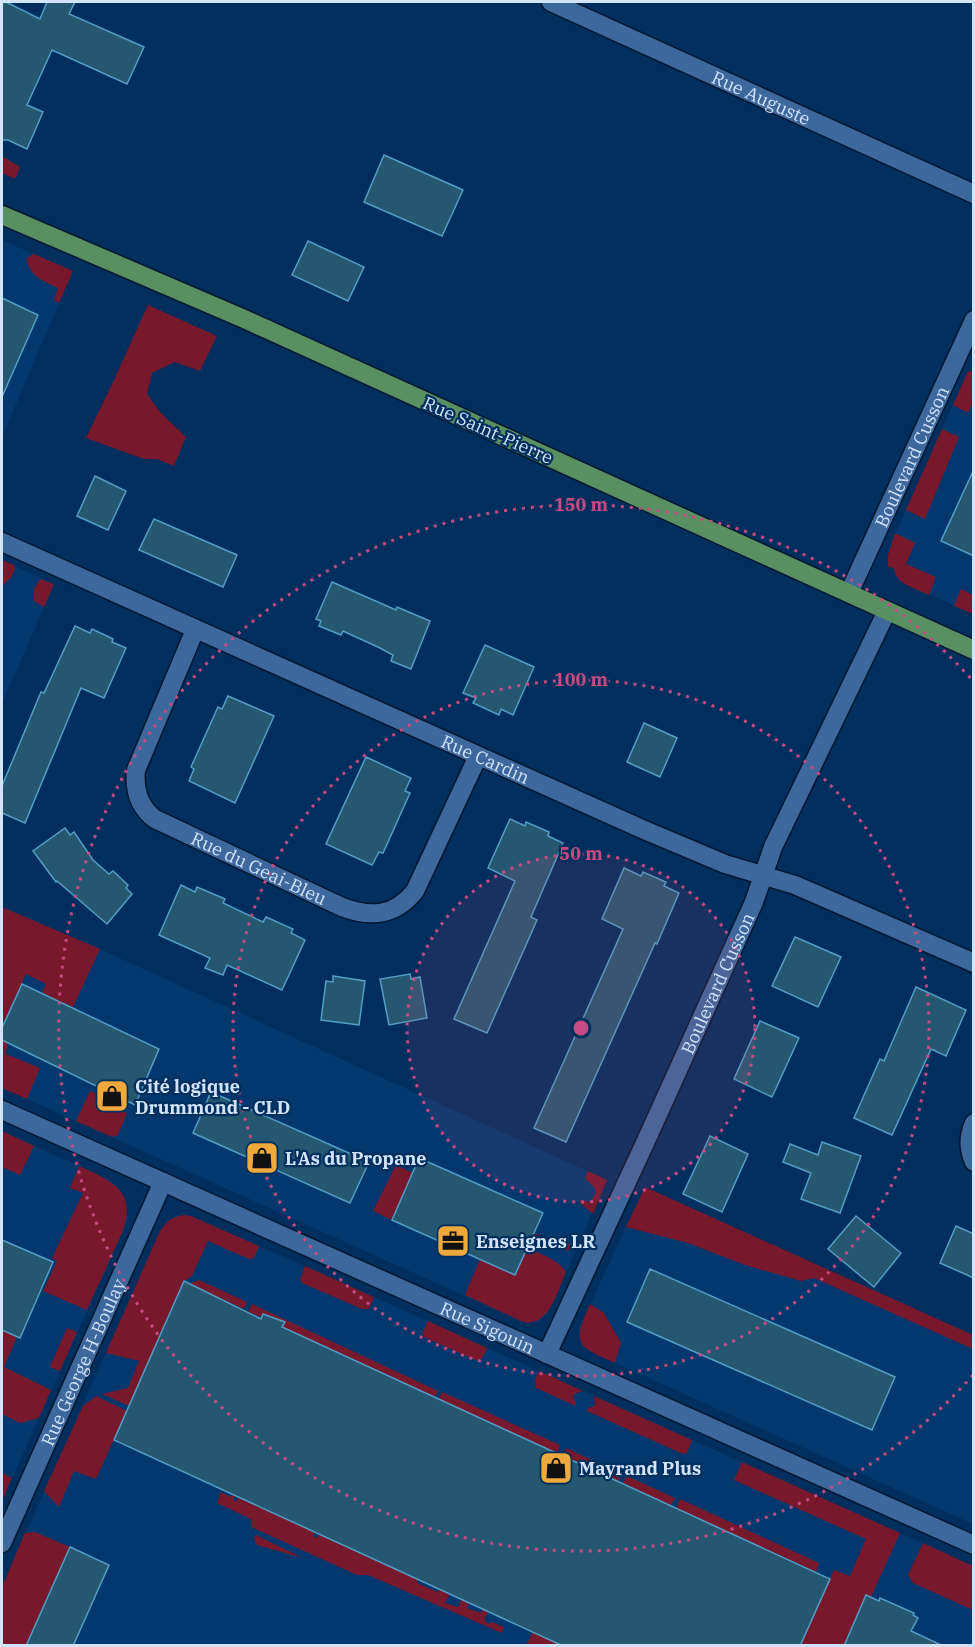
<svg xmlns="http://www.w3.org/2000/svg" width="975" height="1647" font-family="'IBM Plex Serif',serif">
<rect width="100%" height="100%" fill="#002e5d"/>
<g fill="#02386d">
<path d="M2,240L73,271L2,437Z"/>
<path d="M968,371L974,373L973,614L899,581L895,576L894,568L888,567L890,545Z"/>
<path d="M2,560L54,584L2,704Z"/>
<path d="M19,915L100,949L607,1180L548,1312L542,1319L537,1322L530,1323L523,1322L2,1088V960Z"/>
<path d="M2,1131L108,1179L116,1185L124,1197L127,1209V1221L122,1233L2,1501Z"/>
<path d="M642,1193L973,1342V1524L593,1353L583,1347L579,1338V1328Z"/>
<path d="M184,1215L191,1216L363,1292L973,1566V1645L2,1646V1587L160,1231L166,1223L175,1216Z"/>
</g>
<g fill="#78182d">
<path d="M2,156L20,167L15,179L2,173Z"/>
<path d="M34,254L73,271L59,303L54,300L58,288C44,281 28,276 27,258Z"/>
<path d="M148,305L217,336L200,371L175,362L152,373L147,394L160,412L186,437L174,466L157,459H144L86,438L114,380Z"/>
<path d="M968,371L974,373L973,402L968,413L953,405Z"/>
<path d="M942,429L959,437L925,519L906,510Z"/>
<path d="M895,533L915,543L906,564L936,577L929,595C915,588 896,585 894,568L888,567V555Z"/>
<path d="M2,560L14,565L15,569L11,578L2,586Z"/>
<path d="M40,579L54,584L44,607L34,601V589Z"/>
<path d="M961,589L973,595V614L954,606Z"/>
<path d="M2,907L100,949L73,1007L42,993L46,984L26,974L2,1028Z"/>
<path d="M2,1040L8,1043L6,1054L40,1068L27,1099L2,1088Z"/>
<path d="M90,1091L126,1107L124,1112L127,1113L118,1135L112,1137L76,1121Z"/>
<path d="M2,1131L34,1146L20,1175L2,1167Z"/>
<path d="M396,1165L413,1173L392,1220L373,1211Z"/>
<path d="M79,1166C112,1181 138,1191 122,1233L87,1310L43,1291L57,1261L52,1258L83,1193L70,1188Z"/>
<path d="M588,1171L607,1180L593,1214L579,1202L581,1200L591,1202L596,1192L594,1187L585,1178Z"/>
<path d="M645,1187L973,1335V1349L814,1278L801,1281L745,1265L688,1243L626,1227Z"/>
<path d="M184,1215L191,1216L259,1246L254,1258L249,1259L208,1241L192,1276L184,1281L129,1406L102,1394L128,1388L139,1361L106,1353L160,1231C167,1221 172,1217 184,1215Z"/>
<path d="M534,1233L556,1242L570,1244V1249L567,1251L532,1237Z"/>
<path d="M527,1248C540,1254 558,1259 566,1272C558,1290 549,1328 523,1322L465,1295L480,1259Z"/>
<path d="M305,1266L374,1297L369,1309H362L302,1283L300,1280Z"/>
<path d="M199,1280L247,1302L244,1309L189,1284Z"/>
<path d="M252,1304L438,1391L435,1397L282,1327L284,1322L263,1314L261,1317L248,1312Z"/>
<path d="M590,1304L604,1313L621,1343L615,1363C576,1346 572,1344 590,1304Z"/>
<path d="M428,1321L487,1348L482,1359L475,1360L424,1337L423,1332Z"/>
<path d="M67,1328L77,1332L60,1371L50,1367Z"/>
<path d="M2,1330L17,1337L4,1367L51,1390L39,1418L20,1423L2,1414Z"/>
<path d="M539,1371L583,1391L574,1394L573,1397L576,1403V1406L536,1388L535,1380Z"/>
<path d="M442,1392L560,1445L557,1453L439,1399Z"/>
<path d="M96,1396L127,1411L96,1479L74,1471L59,1507L44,1491L83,1406Z"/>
<path d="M594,1396L692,1440L687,1453L683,1454L587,1411L588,1408L595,1406Z"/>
<path d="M566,1448L622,1474L618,1482L563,1456Z"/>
<path d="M742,1462L900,1533L871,1597L866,1596L844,1645H800L834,1570L850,1576L866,1539L734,1480Z"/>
<path d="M2,1473L12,1478L2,1501Z"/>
<path d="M627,1476L675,1498L671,1506L623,1483Z"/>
<path d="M221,1492L230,1497L232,1495L235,1496L233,1500L236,1502L238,1497L315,1532L313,1536L317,1538L319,1534L418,1579L417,1583L437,1592L439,1589L450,1594L445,1603L458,1607L466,1590L473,1594L467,1608L481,1613L486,1602L489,1611L484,1619L488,1624L492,1622L504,1627L502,1633L368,1575H357L251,1527V1519L217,1503Z"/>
<path d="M680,1499L819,1563L816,1572L676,1508Z"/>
<path d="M35,1532L70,1547L26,1645H2V1587L25,1533Z"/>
<path d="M256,1535L303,1558L257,1545L254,1538Z"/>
<path d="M923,1543L973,1566V1610L913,1583L908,1575Z"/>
<path d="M533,1632L563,1645L527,1644Z"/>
</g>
<g fill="#265770" stroke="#529ec6" stroke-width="1.5">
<path d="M2,2H6L40,19L47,2H75L69,14L144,47L127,84L52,50L27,105L43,112L27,149L8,140H2Z"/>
<path d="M384,155L463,190L442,236L364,202Z"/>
<path d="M308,241L364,267L348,301L292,275Z"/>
<path d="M2,298L38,315L2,397Z"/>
<path d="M974,469V556L941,541Z"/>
<path d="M95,476L126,491L108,530L77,516Z"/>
<path d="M154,519L237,555L223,587L139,550Z"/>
<path d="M332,582L396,610L397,607L430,621L411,669L391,661L393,655L380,648L343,631L341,635L319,626L321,621L316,619Z"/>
<path d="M75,626L90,633L92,629L113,639L112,642L126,648L104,698L81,688L25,823L2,813V786L41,692L44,693Z"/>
<path d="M485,645L534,667L513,715L501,709L499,715L473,703L476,698L463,693Z"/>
<path d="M228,696L274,716L235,803L189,781L194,769L191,767L218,707L222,709Z"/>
<path d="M644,723L677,738L660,777L627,762Z"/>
<path d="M366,757L411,778L405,791L410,793L383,853L379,852L372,865L326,844Z"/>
<path d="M510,819L525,826L526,822L549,832L548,836L563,843L531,917L537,920L487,1033L454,1019L515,881L488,868Z"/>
<path d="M65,828L70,835L74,832L93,860L109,874L113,871L128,885L126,888L132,894L107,924L57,881L56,882L33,851Z"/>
<path d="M624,868L641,876L643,872L666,882L664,886L679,893L657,944L655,943L566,1142L534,1128L623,929L602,919Z"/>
<path d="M181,885L195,892L197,887L225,899L223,903L263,922L266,917L293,929L291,933L305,940L282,990L227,965L223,975L205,968L210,958L159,935Z"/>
<path d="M795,937L841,957L818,1007L772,986Z"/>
<path d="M410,974L411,979L420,977L427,1018L389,1025L380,979Z"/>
<path d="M333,976L365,981L359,1025L321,1020L326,981L333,982Z"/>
<path d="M22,984L159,1049L135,1105L2,1040V1028Z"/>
<path d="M916,987L966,1010L946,1056L931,1049L892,1135L854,1118L880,1059L884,1061Z"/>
<path d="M760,1021L799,1038L772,1097L734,1079Z"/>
<path d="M211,1092L369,1162L350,1203L193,1133Z"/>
<path d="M710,1136L748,1154L722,1212L683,1194Z"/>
<path d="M822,1142L861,1156L840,1213L801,1199L811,1173L783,1162L790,1144L818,1155Z"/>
<path d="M419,1158L543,1213L515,1275L392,1220Z"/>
<path d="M856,1216L901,1253L874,1287L828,1249Z"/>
<path d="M956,1226L974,1234V1278L940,1263Z"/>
<path d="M2,1240L53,1262L20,1338L2,1330Z"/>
<path d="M650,1269L895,1377L872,1430L627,1322Z"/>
<path d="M184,1281L261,1319L263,1314L285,1322L282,1327L830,1579L800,1646H563L114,1440Z"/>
<path d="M70,1547L109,1565L73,1646H26Z"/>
<path d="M866,1595L879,1601L880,1598L914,1613L913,1615L918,1618L911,1631L943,1646H844Z"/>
</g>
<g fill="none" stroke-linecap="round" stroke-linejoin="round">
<g stroke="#021730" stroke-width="21">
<g id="minor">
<path id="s1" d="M551,2L974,194"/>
<path id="s2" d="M2,542L642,829L725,864L795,885L974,963"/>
<path id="s3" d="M849,593L974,320"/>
<path id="s4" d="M195,630L136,770C134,789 139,807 155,819L342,907C371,918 395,916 415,891L478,756"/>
<path id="s5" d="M2,1110L974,1545"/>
<path d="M974,1123C968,1137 968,1148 974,1162"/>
<path id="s6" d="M547,1354L645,1143L754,902L773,847L887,611"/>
<path id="s7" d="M2,1543L163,1182"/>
</g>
</g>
<g stroke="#021730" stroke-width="21">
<path id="primary" d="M2,215L242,318L974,650"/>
</g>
<use href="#minor" stroke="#3d689c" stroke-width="18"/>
<use href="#primary" stroke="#599061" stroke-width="18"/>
</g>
<circle cx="581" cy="1028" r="174" fill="#c64b83" fill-opacity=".12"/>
<g fill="none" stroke="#c64b83" stroke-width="3" stroke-dasharray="3 6">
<circle cx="581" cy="1028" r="174"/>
<circle cx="581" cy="1028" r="348"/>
<path d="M973 1375A523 523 0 1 1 973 681"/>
</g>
<defs>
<g id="shop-square" transform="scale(1.725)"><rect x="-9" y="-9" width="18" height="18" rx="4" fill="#eea83c" stroke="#002e5d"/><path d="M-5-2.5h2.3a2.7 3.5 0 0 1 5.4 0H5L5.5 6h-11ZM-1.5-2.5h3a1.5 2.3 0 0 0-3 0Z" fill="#111"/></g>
<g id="office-square" transform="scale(1.725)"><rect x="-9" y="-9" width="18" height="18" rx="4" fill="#eea83c" stroke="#002e5d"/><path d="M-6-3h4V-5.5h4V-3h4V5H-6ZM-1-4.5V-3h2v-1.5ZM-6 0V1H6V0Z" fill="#111"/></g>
</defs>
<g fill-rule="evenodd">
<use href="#shop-square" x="112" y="1096"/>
<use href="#shop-square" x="262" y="1158"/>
<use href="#office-square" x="453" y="1241"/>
<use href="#shop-square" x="556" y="1468"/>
</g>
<g text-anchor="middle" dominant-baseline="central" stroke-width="4.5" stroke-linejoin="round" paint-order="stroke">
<g font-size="18" fill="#d1e4fb" stroke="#002e5d">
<text stroke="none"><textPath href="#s1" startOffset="231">Rue Auguste</textPath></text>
<text transform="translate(488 430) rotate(24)">Rue Saint-Pierre</text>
<text stroke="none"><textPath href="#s3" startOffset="150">Boulevard Cusson</textPath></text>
<text stroke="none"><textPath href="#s2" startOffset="530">Rue Cardin</textPath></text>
<text stroke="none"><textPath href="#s4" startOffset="322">Rue du Geai-Bleu</textPath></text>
<text stroke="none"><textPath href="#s6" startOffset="408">Boulevard Cusson</textPath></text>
<text stroke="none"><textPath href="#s5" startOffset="532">Rue Sigouin</textPath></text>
<text stroke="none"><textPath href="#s7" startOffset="198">Rue George H-Boulay</textPath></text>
</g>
<g font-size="18" font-weight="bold" fill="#d1e4fb" stroke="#002e5d" text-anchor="start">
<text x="135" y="1086">Cité logique<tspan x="135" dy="21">Drummond - CLD</tspan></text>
<text x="285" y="1158">L'As du Propane</text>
<text x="476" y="1241">Enseignes LR</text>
<text x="579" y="1468">Mayrand Plus</text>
</g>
</g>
<circle cx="581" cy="1028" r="9" fill="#c64b83" stroke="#002e5d" stroke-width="3"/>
<g font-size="18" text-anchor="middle" font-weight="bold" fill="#c64b83" stroke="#002e5d" stroke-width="4.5" stroke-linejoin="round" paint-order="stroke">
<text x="581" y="511">150 m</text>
<text x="581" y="686">100 m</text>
<text x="581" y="860">50 m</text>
</g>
<rect width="975" height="1647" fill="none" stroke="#d1e4fb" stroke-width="6"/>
</svg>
